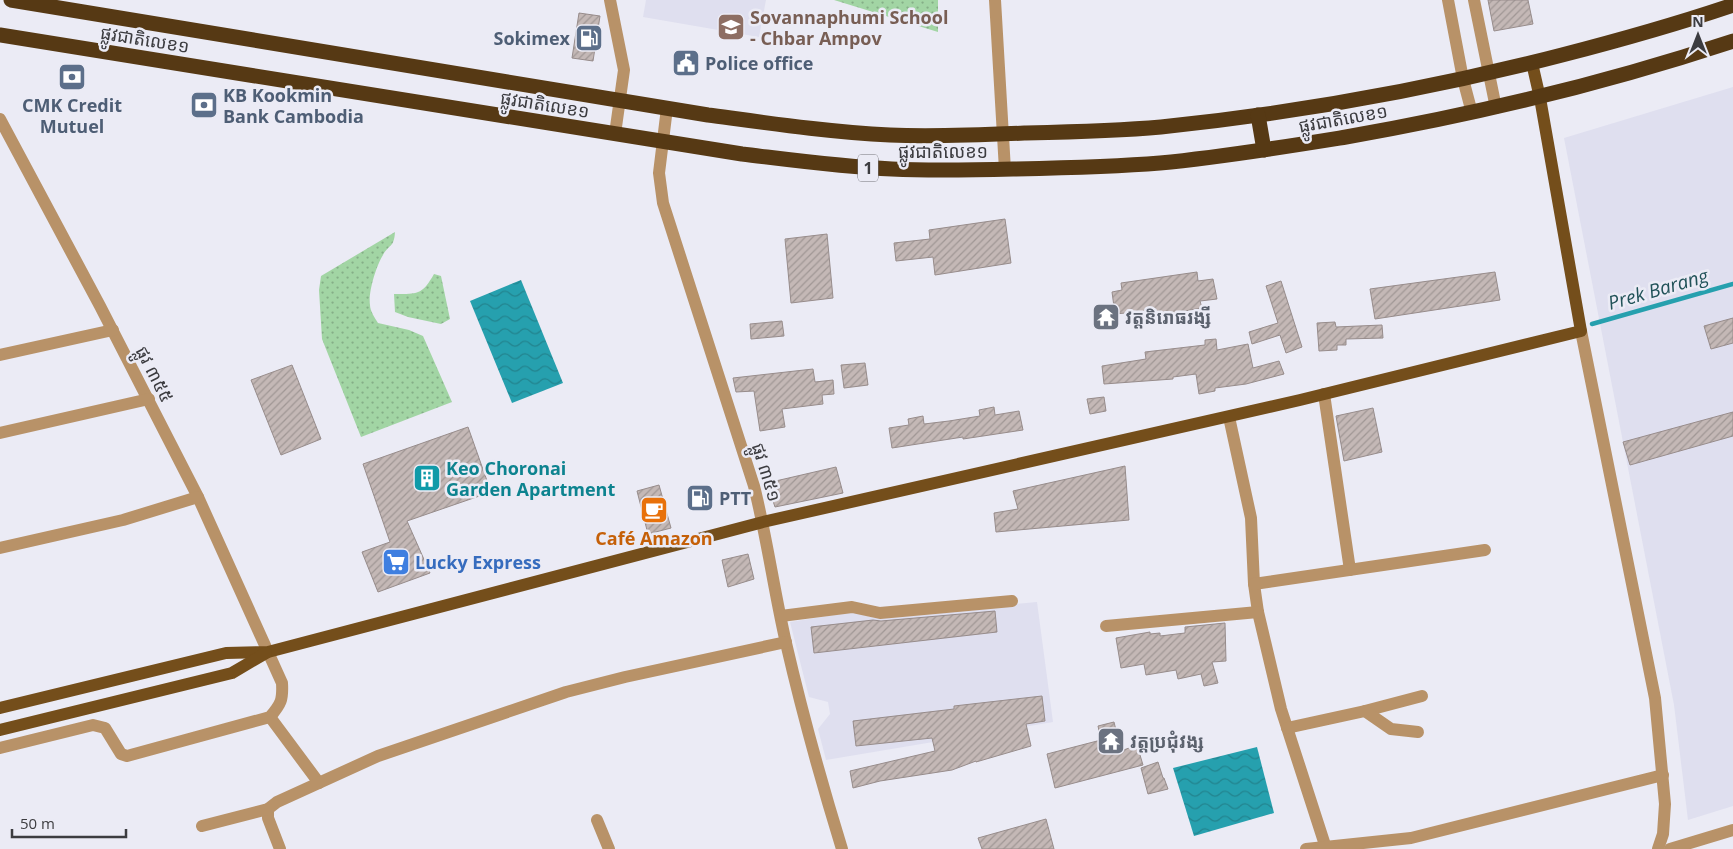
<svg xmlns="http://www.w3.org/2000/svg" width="1733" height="849" font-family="'Open Sans','Noto Sans Khmer',sans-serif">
<defs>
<pattern id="grass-dots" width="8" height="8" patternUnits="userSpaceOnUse" patternTransform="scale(1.25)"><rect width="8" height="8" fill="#a2d5a4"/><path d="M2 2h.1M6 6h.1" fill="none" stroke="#85ae87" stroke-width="1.8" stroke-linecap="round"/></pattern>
<pattern id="water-waves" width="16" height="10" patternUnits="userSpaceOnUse" patternTransform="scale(1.25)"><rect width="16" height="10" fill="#26a0ae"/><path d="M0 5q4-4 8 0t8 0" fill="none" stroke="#22848f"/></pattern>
<pattern id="building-hatch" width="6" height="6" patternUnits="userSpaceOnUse" patternTransform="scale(1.25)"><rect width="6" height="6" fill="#c4b8b6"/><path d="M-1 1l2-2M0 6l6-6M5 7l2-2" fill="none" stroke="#a09795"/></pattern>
</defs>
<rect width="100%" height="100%" fill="#ebebf5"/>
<g fill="#dfdfef">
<path d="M646,0H766L759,37L643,17Z"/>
<path d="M1733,87V806L1688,820L1674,705L1564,138Z"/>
<path d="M1037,602L1053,722L826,760L818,729L830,714L828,702L809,697L790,622L853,612L875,618Z"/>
</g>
<g fill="url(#grass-dots)">
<path d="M834,0H938V32Z"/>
<path d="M395,232C394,248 389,244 383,255C376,266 368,293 370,305C370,311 375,318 378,323L409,330L423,336L452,402L361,437L322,339L319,290L321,276Z"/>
<path d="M434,274L441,276L450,319L441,324L408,317L395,312L394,294C418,294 422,295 434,274Z"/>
</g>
<g fill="url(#water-waves)">
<path d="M521,280L563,383L512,403L470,301Z"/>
<path d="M1257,747L1274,813L1194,836L1173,768Z"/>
</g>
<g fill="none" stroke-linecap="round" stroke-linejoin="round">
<path stroke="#26a0ae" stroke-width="4.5" d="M1592,324L1733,284"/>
</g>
<g fill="url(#building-hatch)" stroke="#978c8b">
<path d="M1488,0H1528L1533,24L1494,31Z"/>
<path d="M579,13L600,16L593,61L572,58Z"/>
<path d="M1005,219L1011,263L935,275L933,257L896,261L894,243L930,239L929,230Z"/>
<path d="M827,234L833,298L791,303L785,239Z"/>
<path d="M1197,272L1198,281L1213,279L1217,299L1200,301L1202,308L1126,321L1125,313L1115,314L1112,292L1122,290L1121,283Z"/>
<path d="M1495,272L1500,300L1375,319L1370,289Z"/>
<path d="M1281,281L1302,347L1286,353L1280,335L1252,344L1249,332L1278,323L1266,286Z"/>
<path d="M1733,318V343L1711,349L1704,326Z"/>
<path d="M782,321L784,336L751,339L750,324Z"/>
<path d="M1335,322L1336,327L1382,325L1383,338L1346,339V345H1337V350L1319,351L1317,323Z"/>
<path d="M1216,339L1217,350L1248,344L1253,368L1279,361L1284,374L1246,384L1215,388V391L1199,394L1196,374L1173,377V379L1104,384L1102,366L1146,359L1145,352L1205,345V340Z"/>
<path d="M865,363L868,385L844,388L841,365Z"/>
<path d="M292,365L321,439L281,455L251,380Z"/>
<path d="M813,369L815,382L833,380L834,394L822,395L823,404L782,409L785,427L760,431L754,391L736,392L733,378Z"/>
<path d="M1104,397L1106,411L1090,414L1087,399Z"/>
<path d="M994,407L995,415L1019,411L1023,430L963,439V437L892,448L889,428L909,425L908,419L923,416L924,424L949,421L980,416L979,410Z"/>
<path d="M1373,408L1382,452L1344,461L1336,416Z"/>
<path d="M1733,412V436L1630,465L1623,442Z"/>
<path d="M468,427L491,492L407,521L430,573L378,592L362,552L390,542L363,464Z"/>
<path d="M1125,466L1129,520L996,532L994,513L1018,509L1013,491Z"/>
<path d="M836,467L843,493L775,507L767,483Z"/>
<path d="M659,485L671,528L648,534L637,491Z"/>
<path d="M748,554L754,579L728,587L722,560Z"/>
<path d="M995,611L997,632L814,653L811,627L873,620L881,621Z"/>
<path d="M1225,623L1226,661L1212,662L1218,683L1204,686L1201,674L1178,679L1176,670L1146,675L1144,664L1121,668L1116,638L1150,632V634L1160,633V636L1185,633V627Z"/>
<path d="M1042,696L1045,721L1026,724L1031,746L976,762V761L952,770L880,781L853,788L850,771L935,751L932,738L856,746L853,721L954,709V706Z"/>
<path d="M1114,722L1121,751L1137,745L1143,765L1055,788L1047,754L1101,740L1098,726Z"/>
<path d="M1158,762L1163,778H1164L1168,789L1148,794L1141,768Z"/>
<path d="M1046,819L1054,849H982L978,838Z"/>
</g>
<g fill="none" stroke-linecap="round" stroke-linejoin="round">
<g stroke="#b89268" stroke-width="12">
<path d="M610,0L624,70L615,134"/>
<path d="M995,0L1005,170"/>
<path d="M1448,0L1463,79L1472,113"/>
<path d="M1474,0L1496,108"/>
<path d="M667,108L659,173L663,203L754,486C767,538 774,591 786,643C802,712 821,781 842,849"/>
<path d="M0,119L100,306L198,497L282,683C283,700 281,704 270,717L127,756L121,754L105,728L93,725L0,748"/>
<path d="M1581,331L1655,698L1665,804L1663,834L1658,849"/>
<path d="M0,355L113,330"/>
<path d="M1324,394L1350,570"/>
<path d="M1229,417L1251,518L1254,584L1258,612L1281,709L1326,848"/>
<path d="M0,433L149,399"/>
<path d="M0,548L123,520L198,497"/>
<path d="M1254,584L1485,550"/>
<path d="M781,616L852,607L880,613L1012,601"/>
<path d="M1106,626L1258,612"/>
<path d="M1365,711L1422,696"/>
<path d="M270,717L319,783"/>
<path d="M1287,728L1365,711L1391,729L1418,732"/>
<path d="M268,809V818L280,849"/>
<path d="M597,820L609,849"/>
<path d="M202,826L268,809L277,802L378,756L566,692L625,677L786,642"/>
<path d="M1306,849L1411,838L1663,775"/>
<path d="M1670,849L1733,830"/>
</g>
<g stroke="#744e1b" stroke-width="12">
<path d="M0,708L226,653L268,652L763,522L1300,400L1581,331L1540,98L1532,63"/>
<path d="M0,730L232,673L266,653"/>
</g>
<g stroke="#563914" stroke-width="15">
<path d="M11,0L708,115C768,123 829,132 890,135C935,137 980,135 1026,133C1071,132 1116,131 1161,127C1296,113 1431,89 1562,55C1620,40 1677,24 1733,5"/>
<path d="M0,35L742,154C792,160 842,167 892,169C933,171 973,170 1014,169C1063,168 1112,167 1160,163C1223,157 1284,147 1346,137C1478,114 1606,83 1733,41"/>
<path d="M1258,115L1264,150"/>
</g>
</g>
<defs>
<g id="school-square" transform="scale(1.4375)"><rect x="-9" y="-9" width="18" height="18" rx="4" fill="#8d6e63" stroke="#ebebf5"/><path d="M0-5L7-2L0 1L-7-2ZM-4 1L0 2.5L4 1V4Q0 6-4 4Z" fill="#fff"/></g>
<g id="fuel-square" transform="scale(1.4375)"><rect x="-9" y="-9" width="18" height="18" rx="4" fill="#5c6f8a" stroke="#ebebf5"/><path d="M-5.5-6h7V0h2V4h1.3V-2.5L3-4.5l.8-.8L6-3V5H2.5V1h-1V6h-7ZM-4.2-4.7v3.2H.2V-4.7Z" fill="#fff"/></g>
<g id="civic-square" transform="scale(1.4375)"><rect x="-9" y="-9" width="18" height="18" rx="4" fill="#5c6f8a" stroke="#ebebf5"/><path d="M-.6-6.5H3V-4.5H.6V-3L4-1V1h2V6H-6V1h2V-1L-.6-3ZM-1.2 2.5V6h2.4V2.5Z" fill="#fff"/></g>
<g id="bank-square" transform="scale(1.4375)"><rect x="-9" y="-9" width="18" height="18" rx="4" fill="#5c6f8a" stroke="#ebebf5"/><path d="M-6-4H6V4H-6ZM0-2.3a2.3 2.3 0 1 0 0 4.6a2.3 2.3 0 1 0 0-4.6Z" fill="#fff"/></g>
<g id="temple-square" transform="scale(1.4375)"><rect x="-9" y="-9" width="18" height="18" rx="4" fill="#6b7280" stroke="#ebebf5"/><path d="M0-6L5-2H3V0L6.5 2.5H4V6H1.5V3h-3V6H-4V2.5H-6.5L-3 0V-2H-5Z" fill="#fff"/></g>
<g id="building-square" transform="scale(1.4375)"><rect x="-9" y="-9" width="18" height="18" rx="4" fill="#0f9aa8" stroke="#ebebf5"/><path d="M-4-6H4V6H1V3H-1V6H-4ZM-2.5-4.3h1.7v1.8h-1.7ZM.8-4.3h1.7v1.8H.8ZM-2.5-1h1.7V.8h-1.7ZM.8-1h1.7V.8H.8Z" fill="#fff"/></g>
<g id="cafe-square" transform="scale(1.4375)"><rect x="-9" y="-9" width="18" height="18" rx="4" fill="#e8710a" stroke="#ebebf5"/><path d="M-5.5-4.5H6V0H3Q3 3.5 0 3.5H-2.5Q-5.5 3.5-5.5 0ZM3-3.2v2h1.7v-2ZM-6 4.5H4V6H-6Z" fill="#fff"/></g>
<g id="supermarket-square" transform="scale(1.4375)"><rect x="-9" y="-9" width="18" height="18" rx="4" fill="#3f7fe0" stroke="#ebebf5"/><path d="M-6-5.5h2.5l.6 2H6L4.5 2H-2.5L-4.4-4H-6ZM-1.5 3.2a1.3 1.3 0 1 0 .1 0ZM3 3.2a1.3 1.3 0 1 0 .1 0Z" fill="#fff"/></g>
</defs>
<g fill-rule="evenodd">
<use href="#school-square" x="731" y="27"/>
<use href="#fuel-square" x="589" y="38"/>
<use href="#civic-square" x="686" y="63"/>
<use href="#bank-square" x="72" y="77"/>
<use href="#bank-square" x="204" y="105"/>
<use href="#temple-square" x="1106" y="317"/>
<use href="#building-square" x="427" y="478"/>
<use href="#fuel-square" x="700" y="498"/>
<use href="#cafe-square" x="654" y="510"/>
<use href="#supermarket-square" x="396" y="562"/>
<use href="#temple-square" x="1111" y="741"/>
</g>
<g text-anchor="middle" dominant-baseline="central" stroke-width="5" stroke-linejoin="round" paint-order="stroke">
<rect fill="#ebebf5" stroke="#707076" stroke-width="1" x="858" y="154.5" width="20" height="27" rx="4"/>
<g font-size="16" font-weight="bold" fill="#3c3c40">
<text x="868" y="168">1</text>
</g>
<g font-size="18" font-weight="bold" fill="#785e54" stroke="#ebebf5" text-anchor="start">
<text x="750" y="17">Sovannaphumi School<tspan x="750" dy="21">- Chbar Ampov</tspan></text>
</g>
<g font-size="18" font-weight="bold" fill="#4e5e75" stroke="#ebebf5" text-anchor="start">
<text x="570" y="38" text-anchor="end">Sokimex</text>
<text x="705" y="63">Police office</text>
<text x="223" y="95">KB Kookmin<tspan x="223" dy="21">Bank Cambodia</tspan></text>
<text x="72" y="105" text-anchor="middle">CMK Credit<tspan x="72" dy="21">Mutuel</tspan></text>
<text x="719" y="498">PTT</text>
</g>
<g font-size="18" fill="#3c3c40" stroke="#ebebf5">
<text transform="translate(145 39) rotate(9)">ផ្លូវជាតិលេខ១</text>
<text transform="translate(545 104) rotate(9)">ផ្លូវជាតិលេខ១</text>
<text transform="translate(1343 118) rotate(-10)">ផ្លូវជាតិលេខ១</text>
<text x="943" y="151">ផ្លូវជាតិលេខ១</text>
<text transform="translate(155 374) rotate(63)">ផ្លូវ ៣៥៥</text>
<text transform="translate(767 472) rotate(73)">ផ្លូវ ៣៥១</text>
</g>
<g font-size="18" font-weight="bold" fill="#5b616d" stroke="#ebebf5" text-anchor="start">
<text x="1125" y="317">វត្តនិរោធរង្សី</text>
<text x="1130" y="741">វត្តប្រជុំវង្ស</text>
</g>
<g font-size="18" font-weight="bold" fill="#0d838f" stroke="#ebebf5" text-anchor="start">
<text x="446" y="468">Keo Choronai<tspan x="446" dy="21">Garden Apartment</tspan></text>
</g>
<g font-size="18" font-weight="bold" fill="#c56008" stroke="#ebebf5">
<text x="654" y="538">Café Amazon</text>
</g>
<g font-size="18" font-weight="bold" fill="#366cbe" stroke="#ebebf5" text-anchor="start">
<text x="415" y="562">Lucky Express</text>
</g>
<g font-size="19" font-style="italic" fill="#215258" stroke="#ebebf5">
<text transform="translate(1658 289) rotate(-16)">Prek Barang</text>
</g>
</g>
<g transform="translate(1698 35)" stroke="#ebebf5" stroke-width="4" paint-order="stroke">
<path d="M0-4L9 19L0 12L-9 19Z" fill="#3c3c40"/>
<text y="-8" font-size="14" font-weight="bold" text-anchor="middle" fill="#3c3c40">N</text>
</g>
<path d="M12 829v8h114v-8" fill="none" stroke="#3c3c40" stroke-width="2.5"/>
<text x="20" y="829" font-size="15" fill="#3c3c40" stroke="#ebebf5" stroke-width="4" paint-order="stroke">50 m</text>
</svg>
